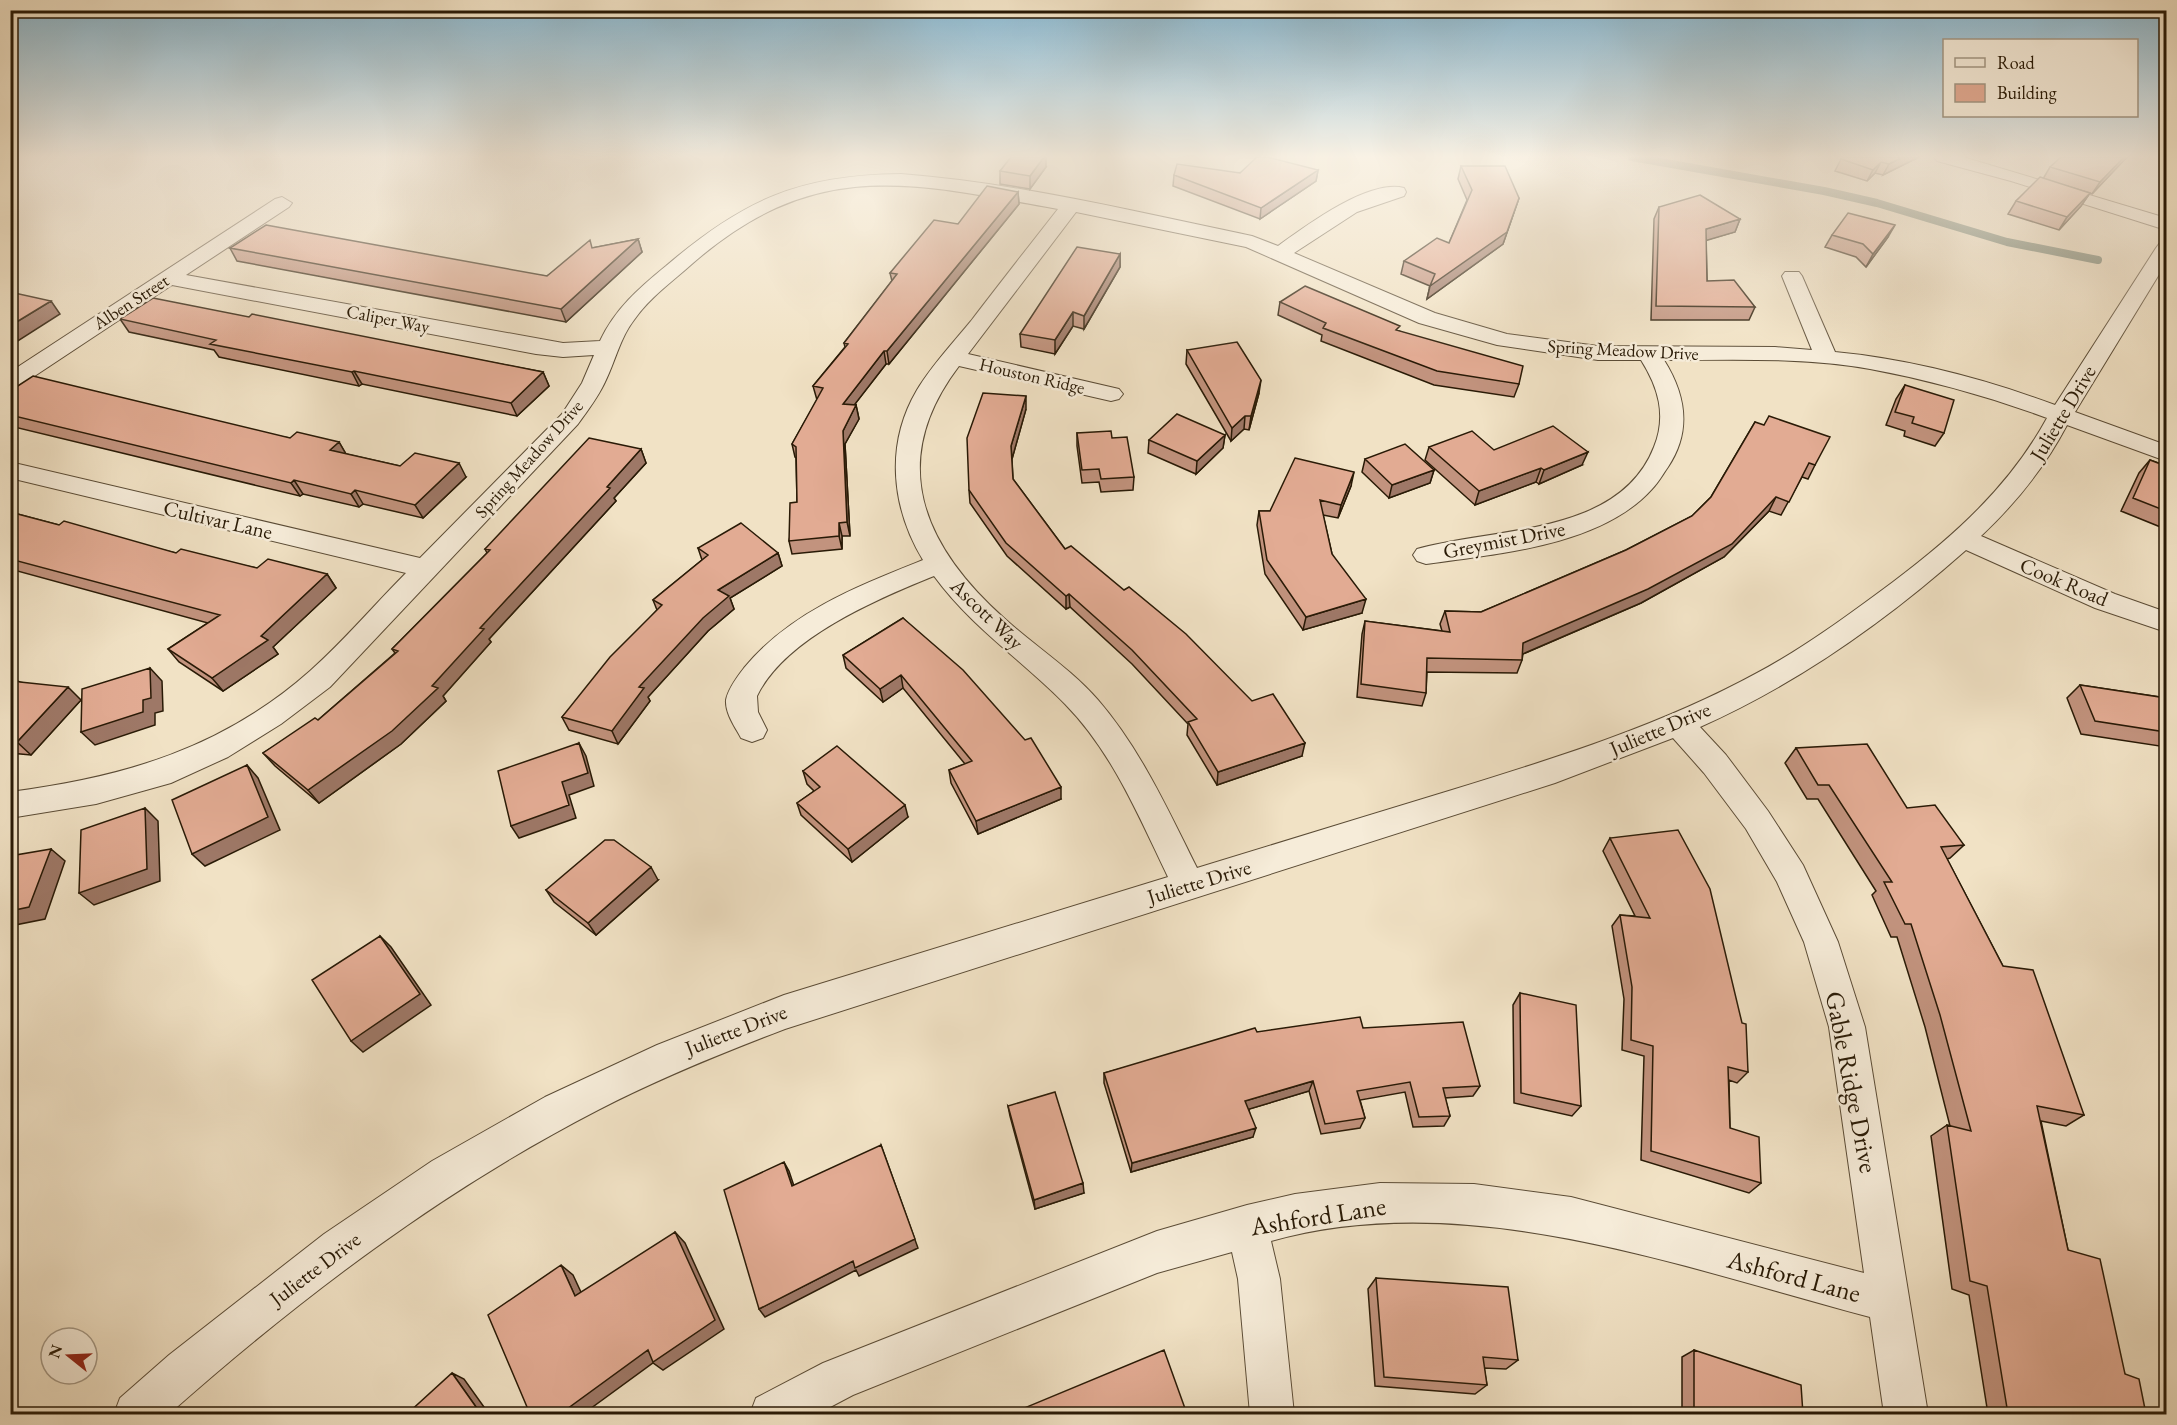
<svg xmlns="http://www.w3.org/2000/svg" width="2177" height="1425" font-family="'EB Garamond',serif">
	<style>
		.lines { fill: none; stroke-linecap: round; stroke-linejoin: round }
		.stream { stroke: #6d7c6b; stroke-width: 8 }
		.minor-casing { stroke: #5b4c36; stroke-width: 2 }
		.minor { fill: #f6ecd9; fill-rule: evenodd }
		.wall { fill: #c2937e; stroke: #291a06; stroke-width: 1.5 }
		.shaded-wall { fill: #9e7867; stroke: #291a06; stroke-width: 1.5 }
		.building { fill: #e2ab93; stroke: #291a06; stroke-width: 1.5 }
		.labels { text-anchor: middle; stroke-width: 5; stroke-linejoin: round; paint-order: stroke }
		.far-street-label { font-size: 18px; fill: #291a06; stroke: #f6ecd9 }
		.street-label { font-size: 21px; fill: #291a06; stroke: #f6ecd9 }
		.near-street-label { font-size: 26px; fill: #291a06; stroke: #f6ecd9 }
	</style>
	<rect width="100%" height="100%" fill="#f1e2c5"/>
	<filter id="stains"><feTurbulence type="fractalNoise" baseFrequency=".00333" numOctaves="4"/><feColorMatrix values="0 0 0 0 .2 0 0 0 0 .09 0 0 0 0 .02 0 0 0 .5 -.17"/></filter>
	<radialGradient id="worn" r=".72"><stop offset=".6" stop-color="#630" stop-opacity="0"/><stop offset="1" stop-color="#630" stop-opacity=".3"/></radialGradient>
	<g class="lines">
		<path class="stream" d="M1632,157l192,34 53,12 130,39 91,18"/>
		<g class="minor-casing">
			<path id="minor" d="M1934,157h29l203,61v12l-155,-49 -74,-20z
				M901,174c118,9 235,38 351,62l26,10c28,-20 90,-67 126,-58l2,4 -2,4 -47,16 -63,41 141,60 72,21 91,12 177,1 37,3 -30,-74 3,-4h14l3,4 33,76c75,7 150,27 220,53l101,-157 3,-4 7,-2v21l-91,149 91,33v16l-99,-36c-22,42 -51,78 -86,111l134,58 51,18v20l-71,-24 -129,-58c-80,71 -169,134 -266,177l26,28 42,56 35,54 35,77 27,85 63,387h-44l-14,-97c-190,-50 -403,-131 -599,-76l9,38 14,135h-44l-12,-135 -6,-27 -75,21 -304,122 -36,19h-67l6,-16 67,-35 334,-132 90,-26 48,-11 85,-11 94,1 97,13 293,76 -35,-246 -25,-85 -27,-60 -31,-53 -42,-56 -31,-35 -118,45 -770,246c-63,24 -127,50 -187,81 -157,81 -298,188 -429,304h-55l6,-16 49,-43 155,-121 108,-73 113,-64 112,-52 127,-50 384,-118c-29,-60 -55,-124 -103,-173 -43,-44 -94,-77 -131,-128 -57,23 -149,62 -177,120l1,16 9,18 -4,8 -11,4 -11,-4c-6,-11 -16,-25 -15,-38 2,-11 11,-23 18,-32 46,-56 114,-82 179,-108 -32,-53 -38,-116 -6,-170 15,-25 36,-47 54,-69 29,-38 58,-75 87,-112 -146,-26 -242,-53 -365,54 -20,18 -44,35 -59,57 -14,18 -19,42 -29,62 -7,15 -17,28 -27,42l-248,263 -49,37 -53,33 -57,26 -75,21 -86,14v-26c114,-15 212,-43 300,-121 34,-30 64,-66 96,-98l-396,-95v-16l410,96 142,-144 20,-31 12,-28 -31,2 -27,-3 -364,-69 -154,102 -8,2v-17l265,-173 7,-2 10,6 -3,4 -103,68 377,68 37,-2c15,-32 39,-53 66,-75 77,-66 133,-91 235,-92zM1076,212l170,35 173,76 78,22 101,15h43c17,27 26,55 13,87 -35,90 -162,80 -237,102l-4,6 4,6 9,3c71,-10 175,-18 226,-75 6,-6 11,-15 16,-22 24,-36 18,-72 -4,-107 68,0 139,-3 206,9 60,11 120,28 177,49 -37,68 -93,118 -154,164 -43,32 -89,66 -136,91 -95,52 -201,85 -305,117 -85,26 -170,52 -255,78 -29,-58 -56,-118 -99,-168 -27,-31 -62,-53 -93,-81 -82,-73 -119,-157 -46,-253l152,35 8,-2 4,-5 -4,-5 -151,-35z"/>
		</g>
		<use href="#minor" class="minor"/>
	</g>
	<path class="wall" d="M1844,157h75l-36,18 -8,-2 -8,8 -32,-10 6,-12z
		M2127,157l-35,37 -32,-10 30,9 -9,13 -22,24 -51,-16 8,-13 27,-22 7,-12z
		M1461,166l58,32 -16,46 -76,55 3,-13 -29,-12 3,-13 45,-18 18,-43 -9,-21z
		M1046,167l-16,22 -30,-5v-13z
		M1318,170l-2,11 -56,38 -87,-33 1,-11z
		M1018,192l1,12 -130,160h-3l-32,41h2l3,14 -14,25 5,92h-8v13l-50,5 -3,-13 8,-39 -1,-44 -1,-1 -3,-13 25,-44 -4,-14 32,-39 -1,-4 48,-62 -2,-8 68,-49z
		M1659,207l81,12 -5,13 -29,8 1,41 48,26 -6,13h-98l3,-101z
		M1832,235l56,2 -22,30 -10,-10 -31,-10z
		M638,239l4,13 -76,70 -329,-61 -7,-13 317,28 45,-28z
		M1120,254v13l-36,62 -11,-3 -18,28 -34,-7 -1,-13z
		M1280,302l119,29 120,53 -5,13 -80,-12 -113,-44 1,-6 -44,-20z
		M249,317l294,55 6,14 -32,30 -155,-32 -3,2 -140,-29 -5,-7 -85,-18 -9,-13z
		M1187,350l72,43 -10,37 -5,-1 -13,12 -45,-77z
		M1905,385l39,48 -9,13 -31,-10 1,-5 -19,-6 10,-26z
		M10,391l280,47 49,4 7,12 54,12 66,11 -43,41 -60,-14 -4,3 -56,-13 -3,2 -290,-70z
		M1026,409l-14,50 1,20 52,70 237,207 -85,29 -30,-50 1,-11 -56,-60 -62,-57 -4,2 -59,-53 -37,-53 -1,-13z
		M1755,422l60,43 -7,14 -6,-2 -21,38 -12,-4 -45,46 -83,46 -118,51 -1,6 -5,13 -90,-1 -1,21 -4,13 -65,-9 5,-63 3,-13 77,10 -2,-7 5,-13 36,1 145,-62 66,-34 19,-19z
		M1077,433l35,5 22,39 -1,13 -32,2 -2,-10 -17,1 -5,-37z
		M1225,435l-2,13 -27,26 -48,-21 1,-13z
		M1429,447l65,3 88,15 -43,19 -3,-2 -61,23 -50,-45z
		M641,449l5,14 -32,35 2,3 -127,138 2,3 -48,54 3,5 -45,43 -82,59 -44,-37 -12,-13 55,-33 77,-67 -3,-4 95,-96 -2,-4z
		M1365,459l69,11 -4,13 -41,15 -27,-26z
		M2150,460l14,5 2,-5v64l-3,4 -42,-17 18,-38z
		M1351,486l-13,32 -15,-3 9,39 30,59 -59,17 -38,-56 -8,-49 2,-14h11z
		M10,512l49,13 117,28 81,15 70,6 9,14 -63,59 5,7 -55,37 -44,-29 -11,-13 40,-26 -198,-54z
		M698,548l80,5 4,13 -52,32 4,11 -26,22 -60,66 2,4 -32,43 -49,-14 -7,-13 95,-107 -4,-10 49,-40z
		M903,618l158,181 -83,35 -27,-51 -2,-13 16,-6 -62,-76 -20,14 -37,-34 -3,-13z
		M10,679l71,21 -50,55 -21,-2z
		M2080,685l86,13v49l-85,-13 -14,-36z
		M1796,748l111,60 57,37 -14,13 -3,1 56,107 81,149 -18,11 -25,-5 27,129 57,124 21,40h-158l-19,-119 -17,-6 -21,-153 16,-11 3,1 -25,-99 -28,-90h-6l-19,-42 4,-4 -58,-92h-11l-22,-36z
		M803,771l105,46 -56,45 -51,-47 -4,-12 17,-12 -7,-7z
		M1610,838l138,234 -11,11 -8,-3 1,48 31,55 -12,10 -108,-33 3,-104 -22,-6 2,-51 -12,-73 8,-11 15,1 -32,-65z
		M658,880l-62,55 -42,-33 -8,-12z
		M1520,993l61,113 -9,10 -58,-13 -1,-98z
		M1363,1028l117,58 -7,10 -28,2 5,18 -6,10 -31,1 -8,-35 -45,8 5,18 -5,10 -39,6 -12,-43 -60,18 4,28 -122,35 -27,-89v-10l153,-41z
		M1008,1106l76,87 -49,16 -25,-93z
		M1376,1278l142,82 -12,9 -22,-1 3,17 -12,9 -100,-8 -7,-97z
		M1694,1350l109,64h-121v-57z"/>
	<path class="shaded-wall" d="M1044,157h2v10l-16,22v-13z
		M1903,157h16l-36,18 6,-11z
		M2124,157h3l-35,37 8,-12z
		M1881,162l-6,11 -8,8 6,-11z
		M1318,170l-2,11 -56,38 1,-11z
		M1018,192l1,12 -130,160 -2,-13z
		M2090,193l-9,13 -22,24 8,-13z
		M1519,198l-16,46 -76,55 3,-13z
		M1740,219l-5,13 -34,10 5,-13z
		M1895,225l-7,12 -22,30 7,-13z
		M638,239l4,13 -76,70 -5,-13z
		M1120,254v13l-36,62v-13z
		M51,301l9,13 -50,32v-20z
		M1073,312v14l-18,28v-14z
		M884,351l2,13 -41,53 -2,-13z
		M354,371l8,13 -3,2 -7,-14z
		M543,372l6,14 -32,30 -6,-13z
		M1261,380l-2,13 -10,37 2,-14z
		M1026,396v13l-14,50 -1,-13z
		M856,405l3,14 -14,25 5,92 -3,-14 -4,-91z
		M1245,416l-1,13 -13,12 1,-13z
		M1225,435l-2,13 -27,26 1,-13z
		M339,442l8,14 -17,-6z
		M641,449l5,14 -32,35 2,3 -127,138 2,3 -48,54 3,5 -45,43 -82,59 -11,-13 124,-104 48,-58z
		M1588,452l-6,13 -43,19 5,-14z
		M459,463l7,14 -43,41 -8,-13z
		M1541,468l-5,14 -61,23 4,-14z
		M1434,470l-4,13 -41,15 3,-13z
		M1354,472l-3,14 -13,32 3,-13z
		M294,480l9,14 -3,2 -9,-13z
		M355,490l8,14 -4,3 -8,-13z
		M1776,497l-7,14 -45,46 -83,46 -123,53 5,-13z
		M839,523l3,13v13l-3,-13z
		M778,553l4,13 -52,32 4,11 -26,22 -60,66 2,4 -32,43 -6,-13 27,-44 79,-97z
		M327,574l9,14 -63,59 5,7 -55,37 -11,-13 49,-42z
		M1069,594l1,13 -4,2v-13z
		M1366,599l-4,14 -59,17 3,-13z
		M150,668l12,13 1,30 -8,2v12l-60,20 -14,-13 62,-32z
		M901,675l2,13 -20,14 -3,-13z
		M68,687l13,13 -50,55 -14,-13z
		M579,743l7,13 8,30 -25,9 7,23 -57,20 -8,-12 51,-44z
		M1305,743l-3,13 -85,29 1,-13z
		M247,765l11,13 22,52 -75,36 -13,-12z
		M1061,787v12l-83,35 -2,-13z
		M905,805l3,12 -56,45 -4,-13z
		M145,808l13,13 2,60 -66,24 -15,-12z
		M51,849l14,12 -20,58 -35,7v-15z
		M651,867l7,13 -62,55 -8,-12z
		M380,936l11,11 40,58 -68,47 -12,-11z
		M1313,1081l-4,10 -66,20 2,-10z
		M1256,1128l-3,9 -122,35 1,-9z
		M881,1145l37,103 -59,28 -3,-6 -91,47 -6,-8 94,-48z
		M784,1162l5,9 8,24 -5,-9z
		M1083,1183l1,10 -49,16 -1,-9z
		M675,1232l10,11 39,86 -61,41 -10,-7 -70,51h-23z
		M561,1265l12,10 14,30 -12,-9z
		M452,1373l12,6 25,35h-8z"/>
	<path class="building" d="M1011,157h33l-14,19 -30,-5z
		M1257,157h10l51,13 -57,38 -87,-33 3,-11 63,9z
		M1844,157h59l-14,7 -8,-2 -8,8 -32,-11z
		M2061,157h63l-24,25 -50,-15z
		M1461,166h44l14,32 -12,34 -77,54 5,-12 -31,-13 33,-23 12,5 23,-53z
		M2040,177l50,16 -23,24 -51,-16z
		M987,186l31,6 -131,159h-3l-41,53 13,1 -13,26 4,91 -8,1v13l-50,5 1,-38 7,-1 -1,-55 -4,-3 31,-56 -10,-2 35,-42 -4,-1 53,-69 -7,-1 44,-53 24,4z
		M1700,195l40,24 -34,10 1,52 27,-1 21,27 -99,-1 3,-99z
		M1848,213l47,12 -22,29 -10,-10 -31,-9z
		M266,225l281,51 43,-36 2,8 46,-9 -77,70 -331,-61z
		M1077,247l43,7 -36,62 -11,-4 -18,28 -35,-6z
		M1305,286l95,40 -4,4 127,36 -4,18 -82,-13 -114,-43 3,-5 -46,-21z
		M10,292l41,9 -41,25z
		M153,298l96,19 3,-3 291,58 -32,31 -157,-32 -2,1 -142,-28 6,-4 -96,-21z
		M1237,342l24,38 -10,36h-6l-13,12 -45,-78z
		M33,376l257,62 7,-6 42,10 -9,8 70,16 15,-13 44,10 -44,42 -60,-15 -4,4 -57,-14 -3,3 -281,-68v-24z
		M1905,385l49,15 -10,33 -32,-10 2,-6 -19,-5z
		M983,393l43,3 -15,50 2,33 52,70 6,-3 53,44 5,-3 57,47 66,67 21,-7 32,49 -87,29 -30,-50 9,-3 -65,-69 -63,-56 -3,2 -60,-53 -37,-53 -2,-52z
		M1177,414l48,21 -28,26 -48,-21z
		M1769,416l61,21 -15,28 -6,-2 -20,39 -13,-5 -44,47 -84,45 -125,54 -1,17 -95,-2 -1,35 -65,-9 4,-63 85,11 -5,-21 36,1 145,-62 66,-34 19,-19 44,-75 9,3z
		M1553,426l35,26 -44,18 -3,-2 -62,23 -50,-44 43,-16 22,19z
		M1111,431l1,7 15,-1 7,40 -33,2 -2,-10 -17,1 -5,-37z
		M589,438l52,11 -34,38 3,1 -130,140 4,1 -52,57 6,2 -46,43 -84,59 -45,-37 52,-35 3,2 80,-69 -6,-2 98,-99 -5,-1z
		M1405,444l29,26 -42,15 -27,-26z
		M1295,458l59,14 -13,33 -21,-5 12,54 34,45 -60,18 -39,-57 -8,-49h11z
		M2150,460l16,6v45l-33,-13z
		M10,512l49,13 5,-4 112,32 5,-4 76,19 11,-9 59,15 -66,62 7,4 -56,38 -44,-29 52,-34 -210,-56z
		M741,523l37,30 -60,37 11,6 -26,22 -64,69 5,1 -32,43 -50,-14 48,-60 52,-52 -9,-5 55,-45 -10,-7z
		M903,618l60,52 62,70 6,-2 30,49 -85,34 -27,-51 23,-9 -71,-86 -21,14 -37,-34z
		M150,668l1,30 -8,2v12l-62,20 1,-43z
		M10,679l10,3 48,5 -51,55h-7z
		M2080,685l86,13v34l-71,-11z
		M579,743l9,30 -26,9 7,23 -58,21 -13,-55z
		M1867,744l40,64 28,-3 29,40 -23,2 62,119 30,4 51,145 -47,-9 31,144 32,9 25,115 14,5 7,35h-138l-21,-128 -17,-5 -23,-156 24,6 -31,-116 -29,-91h-6l-21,-42h8l-63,-97h-11l-22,-37z
		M837,746l68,59 -57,44 -51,-46 23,-16 -17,-16z
		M247,765l21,52 -76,37 -20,-54z
		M145,808l2,61 -68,24 2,-63z
		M1678,830l32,59 32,134 4,1 2,48 -20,-5 2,61 29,9 2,46 -110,-32 2,-105 -22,-6 1,-53 -12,-72 30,3 -40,-80z
		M605,840h9l37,27 -63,56 -42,-33z
		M51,849l-22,58 -19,4v-55z
		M380,936l40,58 -69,47 -39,-61z
		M1520,993l56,12 5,101 -60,-13z
		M1360,1017l3,11 100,-6 17,64 -37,2 7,28 -31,1 -9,-35 -53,9 8,27 -40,6 -12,-43 -68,20 11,27 -124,35 -28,-90 151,-45 2,4z
		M1055,1092l28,91 -49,17 -26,-94z
		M881,1145l34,94 -60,29 -2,-7 -94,48 -35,-119 60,-28 8,24z
		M675,1232l40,88 -62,42 -5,-12 -88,64h-30l-42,-99 73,-50 14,31z
		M1376,1278l132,9 10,73 -35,-3 4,28 -103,-8z
		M1164,1350l23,64h-177z
		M1694,1350l107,35 2,29h-109z
		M452,1373l29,41h-74z"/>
	<linearGradient id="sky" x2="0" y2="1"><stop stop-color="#89b8d1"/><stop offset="0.44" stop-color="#f9f2e5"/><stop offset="1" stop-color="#f9f2e5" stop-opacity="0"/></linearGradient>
	<rect width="2177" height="356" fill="url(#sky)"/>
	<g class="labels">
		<g class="far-street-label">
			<text transform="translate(131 302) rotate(-33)" y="6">Alben Street</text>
			<text transform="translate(388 319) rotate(11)" y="6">Caliper Way</text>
			<text transform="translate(1623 350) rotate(3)" y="6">Spring Meadow Drive</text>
			<text transform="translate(1032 376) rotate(13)" y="6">Houston Ridge</text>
			<text transform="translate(529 459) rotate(-48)" y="6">Spring Meadow Drive</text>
		</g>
		<g class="street-label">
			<text transform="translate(2063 413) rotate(-59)" y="7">Juliette Drive</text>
			<text transform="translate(218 520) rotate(13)" y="7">Cultivar Lane</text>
			<text transform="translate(1504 540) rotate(-11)" y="7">Greymist Drive</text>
			<text transform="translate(2064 582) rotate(23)" y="7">Cook Road</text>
			<text transform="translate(987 614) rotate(44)" y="7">Ascott Way</text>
			<text transform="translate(1660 729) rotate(-23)" y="7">Juliette Drive</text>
			<text transform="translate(1199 882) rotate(-17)" y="7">Juliette Drive</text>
			<text transform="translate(736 1030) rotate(-21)" y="7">Juliette Drive</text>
			<text transform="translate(315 1269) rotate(-37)" y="7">Juliette Drive</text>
		</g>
		<g class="near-street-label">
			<text transform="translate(1852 1082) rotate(79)" y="9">Gable Ridge Drive</text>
			<text transform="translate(1318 1216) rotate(-9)" y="9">Ashford Lane</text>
			<text transform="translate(1794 1276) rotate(15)" y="9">Ashford Lane</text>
		</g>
	</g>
	<rect width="2177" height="1425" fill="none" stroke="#f1e2c5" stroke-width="36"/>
	<rect x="12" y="12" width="2153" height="1401" fill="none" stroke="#291a06" stroke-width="3"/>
	<rect x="18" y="18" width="2141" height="1389" fill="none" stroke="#291a06" stroke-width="1.5"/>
	<rect x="1943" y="39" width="195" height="78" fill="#f6ecd9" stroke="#a49885" stroke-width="1.5"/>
	<rect x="1955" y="58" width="30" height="9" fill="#f6ecd9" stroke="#a49885" stroke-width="1.5"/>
	<text x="1997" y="69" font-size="18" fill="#291a06">Road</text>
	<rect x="1955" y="84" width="30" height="18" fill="#e2ab93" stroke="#a49885" stroke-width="1.5"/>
	<text x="1997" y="99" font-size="18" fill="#291a06">Building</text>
	<g transform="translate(69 1356) rotate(288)"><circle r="28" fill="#f6ecd9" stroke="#a49885" stroke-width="1.5"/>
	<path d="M0-4.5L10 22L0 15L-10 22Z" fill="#8f2418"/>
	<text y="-9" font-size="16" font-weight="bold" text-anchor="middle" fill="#291a06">N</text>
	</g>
	<rect width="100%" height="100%" filter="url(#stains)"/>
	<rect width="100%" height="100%" fill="url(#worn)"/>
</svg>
